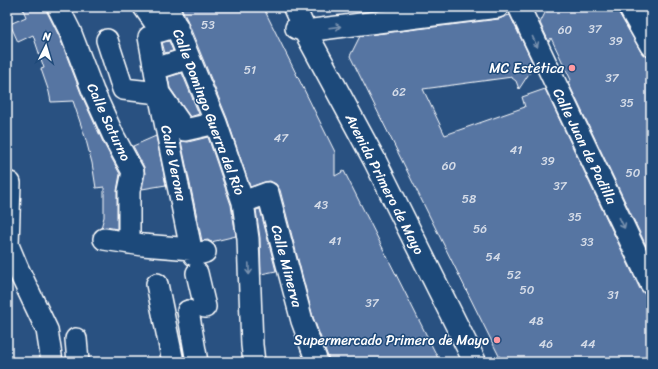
<svg xmlns="http://www.w3.org/2000/svg" width="658" height="369" font-family="Sriracha,sans-serif">
	<style>
		.building { fill: #5674a2; stroke: #fff }
		.lines { fill: none; stroke-linecap: round; stroke-linejoin: round }
		.street-casing { stroke: #fff; stroke-width: 24 }
		.secondary-casing { stroke: #fff; stroke-width: 25 }
		.street { stroke: #1f4a7a; stroke-width: 21 }
		.secondary { stroke: #1f4a7a; stroke-width: 22 }
		.oneway { stroke: #7992af }
		.poi-dot { fill: #ff9aa2; stroke: #1f4a7a; stroke-width: 1.5 }
		.labels { text-anchor: middle; stroke-width: 3; stroke-linejoin: round; paint-order: stroke }
		.number-label { font-size: 12px; fill: #d5dce8 }
		.poi-label { font-size: 14px; fill: #fff; stroke: #1f4a7a; text-anchor: end }
		.street-label { font-size: 14px; fill: #fff; stroke: #1f4a7a }
	</style>
	<rect width="100%" height="100%" fill="#295181"/>
	<filter id="ink" filterUnits="userSpaceOnUse"><feTurbulence type="fractalNoise" baseFrequency=".025" numOctaves="2"/><feDisplacementMap in="SourceGraphic" scale="8" xChannelSelector="R" yChannelSelector="G"/><feConvolveMatrix kernelMatrix="1 2 1 2 8 2 1 2 1" color-interpolation-filters="sRGB"/></filter>
	<g filter="url(#ink)">
		<path class="building" d="M22,7h24l1,5 12,24 23,60 21,46 17,32 -3,17v38l-11,-2 -5,1 3,-11v-30l-8,1 -4,-25 -6,-23 -13,-39 -22,1 -2,-10 -8,-23 3,-1 -11,-33 -15,7 -8,-18 16,-7z
			M181,7h82l72,145v24l9,-5 96,191h-110l-17,-45 -33,-127 -4,-6 -6,-3 -6,1 -14,5 -23,-69 -38,-93 -1,-3z
			M548,7h69l2,6 22,39 4,4 6,2v198l-83,-174 3,-2 -20,-42 -2,4 -9,-19z
			M643,7h8v15z
			M510,15l24,51 -15,23 -3,-8 -4,-3v-1l-89,12 22,46 80,-28 -3,-10 23,-8 95,200 5,5 6,2v66h-149l-152,-306 10,-20 139,-17 7,-3z
			M169,41l4,10 -8,2 -3,-11z
			M182,73l17,41 -9,3 -20,-29 -2,-11z
			M156,136l10,49 -24,4 3,-15 -1,-7 -11,-21z
			M208,137l23,68 5,31 -25,6 -3,-2 -6,1 -21,-100 7,1z
			M260,209l16,62 -15,3 -1,-36 -4,-28z"/>
		<g class="lines">
			<g class="street-casing">
				<path id="street" d="M58,7l12,24 23,60 21,46 19,35 -4,19v52
					M144,7l17,24 16,-5
					M168,7l48,116 27,79 5,37 4,106 2,17
					M519,7l132,277
					M629,7l22,39
					M296,28l9,3 193,-24
					M149,37l10,56 32,156 3,6 11,-3
					M107,40l16,49 36,4 26,37 31,-7
					M155,69l34,-11
					M10,183l-2,62 10,24 29,61 5,32
					M243,202l25,-9 34,128 15,41
					M104,239l39,6 48,4
					M197,273l8,34
					M157,284l16,78
					M188,311l9,51
					M76,339l2,23"/>
			</g>
			<g class="secondary-casing">
				<path id="secondary" d="M294,7l11,24 70,130 100,201"/>
			</g>
			<use href="#street" class="street"/>
			<use href="#secondary" class="secondary"/>
		</g>
		<defs><path id="oneway-shaft" d="M-6 0H5M1.5-3L5.5 0L1.5 3" fill="none" stroke-width="1.6" stroke-linecap="round" stroke-linejoin="round"/></defs>
		<g class="oneway">
			<use href="#oneway-shaft" transform="translate(335 27) rotate(-7)"/>
			<use href="#oneway-shaft" transform="translate(535 42) rotate(65)"/>
			<use href="#oneway-shaft" transform="translate(622 223) rotate(64)"/>
			<use href="#oneway-shaft" transform="translate(249 269) rotate(88)"/>
		</g>
	</g>
	<g class="poi-dot">
		<circle cx="572" cy="68" r="4"/>
		<circle cx="497" cy="340" r="4"/>
	</g>
	<g class="labels">
		<g class="number-label">
			<text x="208" y="29">53</text>
			<text x="595" y="33">37</text>
			<text x="565" y="34">60</text>
			<text x="616" y="45">39</text>
			<text x="250" y="74">51</text>
			<text x="612" y="82">37</text>
			<text x="399" y="96">62</text>
			<text x="627" y="107">35</text>
			<text x="281" y="142">47</text>
			<text x="516" y="154">41</text>
			<text x="548" y="165">39</text>
			<text x="449" y="170">60</text>
			<text x="633" y="177">50</text>
			<text x="560" y="190">37</text>
			<text x="469" y="203">58</text>
			<text x="321" y="209">43</text>
			<text x="575" y="221">35</text>
			<text x="480" y="233">56</text>
			<text x="335" y="245">41</text>
			<text x="587" y="246">33</text>
			<text x="493" y="261">54</text>
			<text x="514" y="279">52</text>
			<text x="527" y="294">50</text>
			<text x="613" y="299">31</text>
			<text x="372" y="307">37</text>
			<text x="536" y="325">48</text>
			<text x="546" y="348">46</text>
			<text x="588" y="348">44</text>
		</g>
		<g class="poi-label">
			<text x="564" y="73">MC Estética</text>
			<text x="489" y="345">Supermercado Primero de Mayo</text>
		</g>
		<g class="street-label">
			<text transform="translate(209 112) rotate(69)" y="5">Calle Domingo Guerra del Río</text>
			<text transform="translate(109 122) rotate(65)" y="5">Calle Saturno</text>
			<text transform="translate(585 146) rotate(64)" y="5">Calle Juan de Padilla</text>
			<text transform="translate(174 163) rotate(78)" y="5">Calle Verona</text>
			<text transform="translate(385 184) rotate(63)" y="5">Avenida Primero de Mayo</text>
			<text transform="translate(287 266) rotate(75)" y="5">Calle Minerva</text>
		</g>
	</g>
	<rect width="658" height="369" fill="none" stroke="#1f4a7a" stroke-width="24"/>
	<rect x="12" y="12" width="634" height="345" fill="none" stroke="#fff" stroke-width="1.5" filter="url(#ink)"/>
	<g transform="translate(46 46) rotate(5)" stroke="#1f4a7a" stroke-width="3" paint-order="stroke">
	<path d="M0-3L7 15L0 10L-7 15Z" fill="#ffffff"/>
	<text y="-6" font-size="11" font-weight="bold" text-anchor="middle" fill="#ffffff">N</text>
	</g>
</svg>
